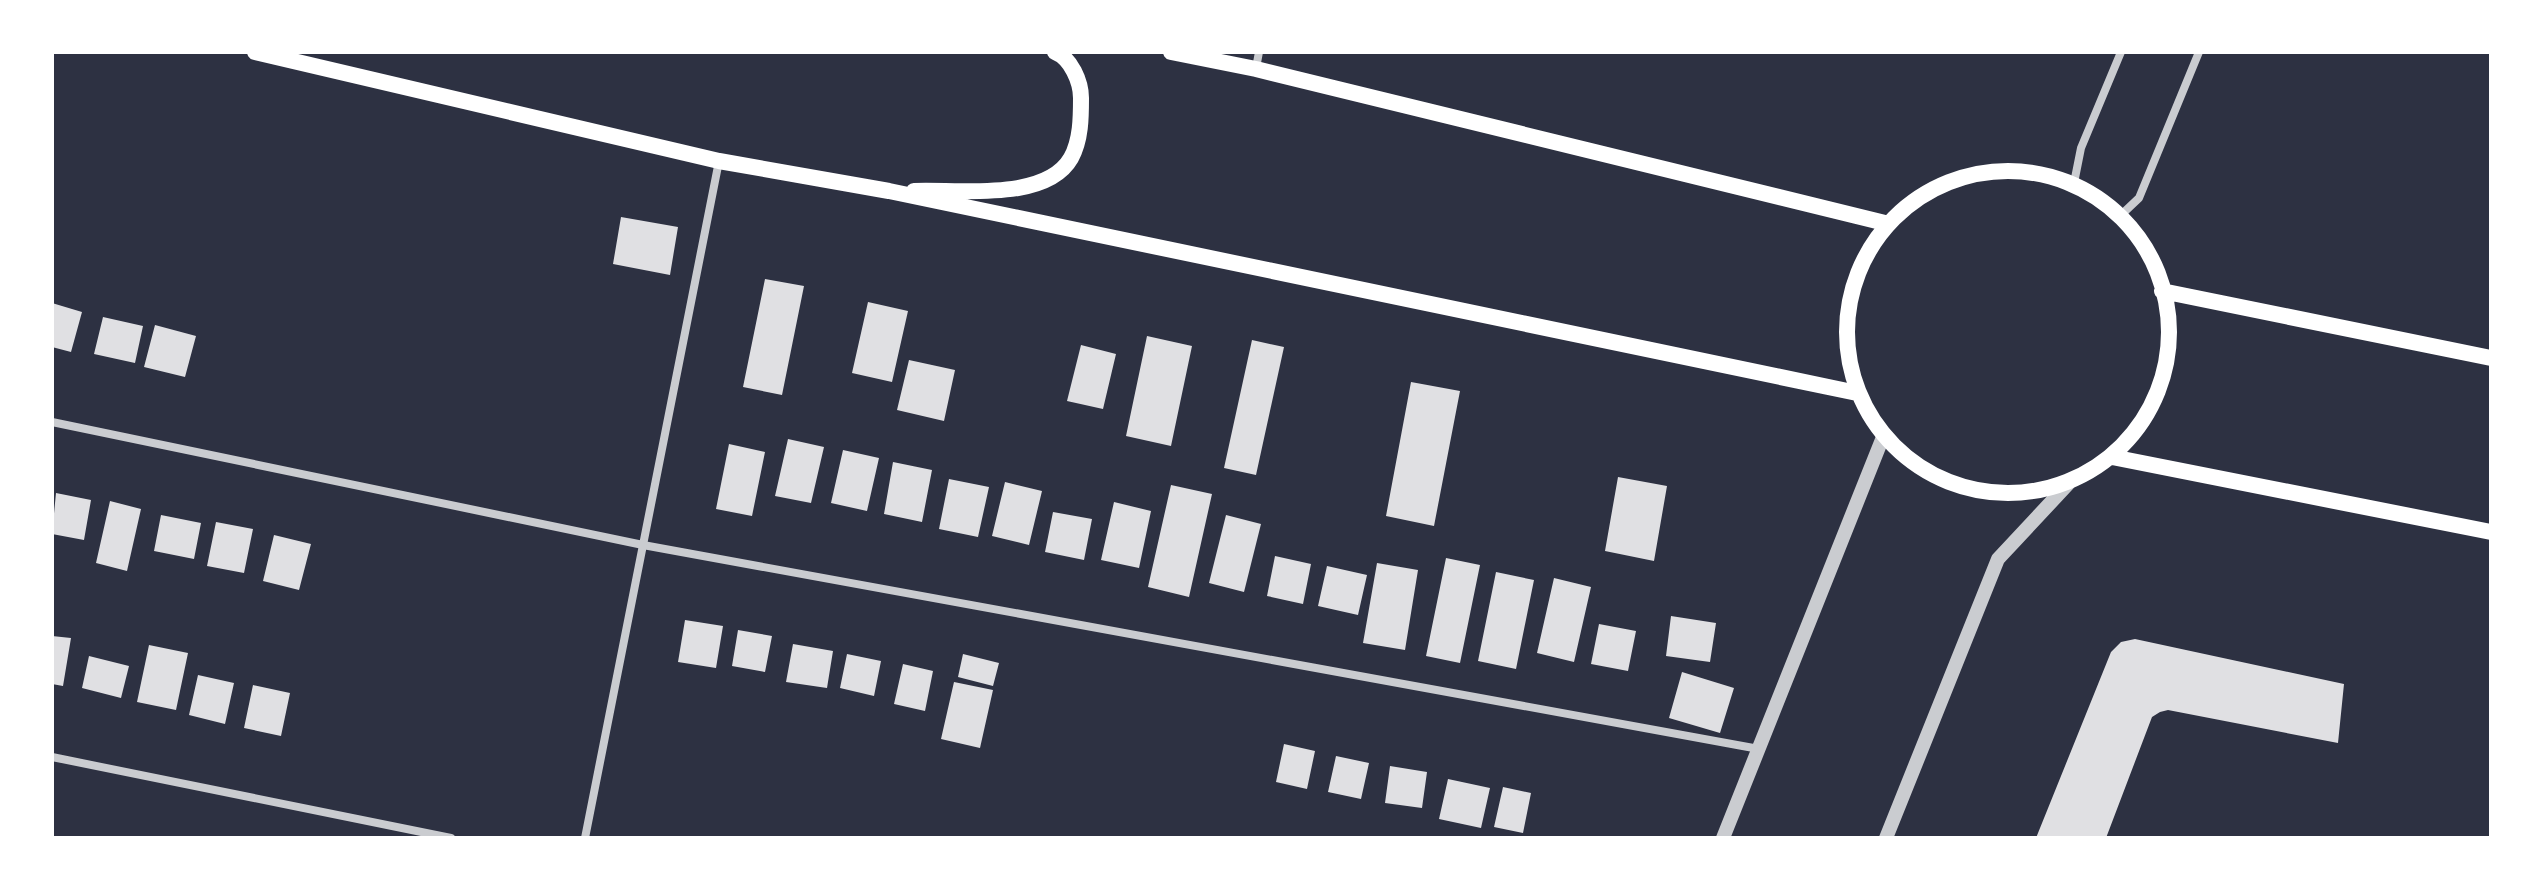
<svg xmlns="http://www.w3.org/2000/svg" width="2543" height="890" font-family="Montserrat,sans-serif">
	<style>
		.building { fill: #e0e0e3 }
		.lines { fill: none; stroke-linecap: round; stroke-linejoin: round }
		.minor { stroke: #caccd0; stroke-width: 8 }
		.tertiary { stroke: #caccd0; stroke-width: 14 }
		.secondary { stroke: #fff; stroke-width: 16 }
	</style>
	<rect width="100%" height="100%" fill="#2d3142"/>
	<path class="building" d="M621,217l57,10 -8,48 -57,-11z
		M765,279l39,7 -22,109 -39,-8z
		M868,302l40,9 -16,71 -40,-9z
		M52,303l30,9 -11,40 -19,-5z
		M103,317l40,9 -8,37 -41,-9z
		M155,325l41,11 -11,41 -41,-10z
		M1147,336l45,10 -21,100 -45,-10z
		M1252,340l32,7 -28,128 -32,-7z
		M1081,345l35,9 -13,55 -36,-8z
		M909,360l46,10 -11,51 -47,-11z
		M1411,382l49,9 -26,135 -48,-10z
		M788,439l36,8 -13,56 -36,-7z
		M729,444l36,8 -13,64 -36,-7z
		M843,450l36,8 -12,53 -36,-8z
		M893,462l39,8 -10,52 -38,-8z
		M1618,477l49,9 -13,75 -49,-10z
		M949,479l40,8 -11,50 -39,-8z
		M1005,482l37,9 -13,54 -37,-9z
		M1171,485l41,9 -23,103 -41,-10z
		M56,493l35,7 -7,40 -32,-6z
		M110,501l31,8 -14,62 -31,-8z
		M1114,502l37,9 -12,57 -38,-8z
		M1053,512l39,7 -8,41 -39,-8z
		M161,515l40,8 -7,36 -40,-8z
		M1226,515l35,9 -17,68 -35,-9z
		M216,522l37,7 -9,44 -37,-7z
		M274,535l37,9 -12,46 -36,-9z
		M1275,556l36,8 -8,40 -36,-8z
		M1446,558l34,7 -20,98 -34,-7z
		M1377,563l41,7 -13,80 -42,-7z
		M1327,566l40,9 -9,40 -40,-9z
		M1496,572l38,8 -18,89 -38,-8z
		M1554,578l37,9 -17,75 -37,-9z
		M1671,616l45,7 -6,39 -44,-6z
		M685,620l38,6 -7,42 -38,-6z
		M1599,624l37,7 -8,40 -37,-7z
		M738,630l34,6 -7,36 -33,-6z
		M52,636l19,2 -8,48 -11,-2z
		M2135,639l209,45 -6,59 -170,-33 -8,2 -8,5 -46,121h-70l75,-186 10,-10z
		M793,644l40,7 -6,37 -41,-6z
		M149,645l39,8 -12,57 -39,-8z
		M847,654l34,7 -7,35 -34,-8z
		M963,654l36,9 -6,23 -35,-9z
		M89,656l40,10 -8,32 -39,-10z
		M903,664l30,7 -8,40 -31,-7z
		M1682,672l52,16 -14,45 -51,-15z
		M198,675l36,8 -9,41 -36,-9z
		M954,682l39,8 -13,58 -39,-9z
		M253,685l37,8 -9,43 -37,-8z
		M1284,744l31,7 -8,38 -31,-7z
		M1336,756l33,7 -8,36 -33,-7z
		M1390,766l37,6 -5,36 -37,-5z
		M1448,779l42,9 -9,40 -42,-9z
		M1503,787l28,6 -8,40 -29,-6z"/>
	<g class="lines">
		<path class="minor" d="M1256,68l3,-16
			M2074,183l7,-35 40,-96
			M2121,215l18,-17 60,-146
			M52,422l591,123 1116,204
			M52,757l399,81
			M585,838l134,-677"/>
		<path class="tertiary" d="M1723,838l160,-401
			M1886,838l112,-279 70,-75"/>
		<path class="secondary" d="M255,52l464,109 170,30 968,202
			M1171,52l85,17 629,154
			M1847 332a161 161 0 1 1 322 0a161 161 0 1 1-322 0Z
			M914,191c44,-2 132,11 157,-33 10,-18 10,-41 10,-60 0,-16 -10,-40 -26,-46
			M2162,291l329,67
			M2112,457l379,75"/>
	</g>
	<rect width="2543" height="890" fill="none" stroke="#ffffff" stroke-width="108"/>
</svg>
